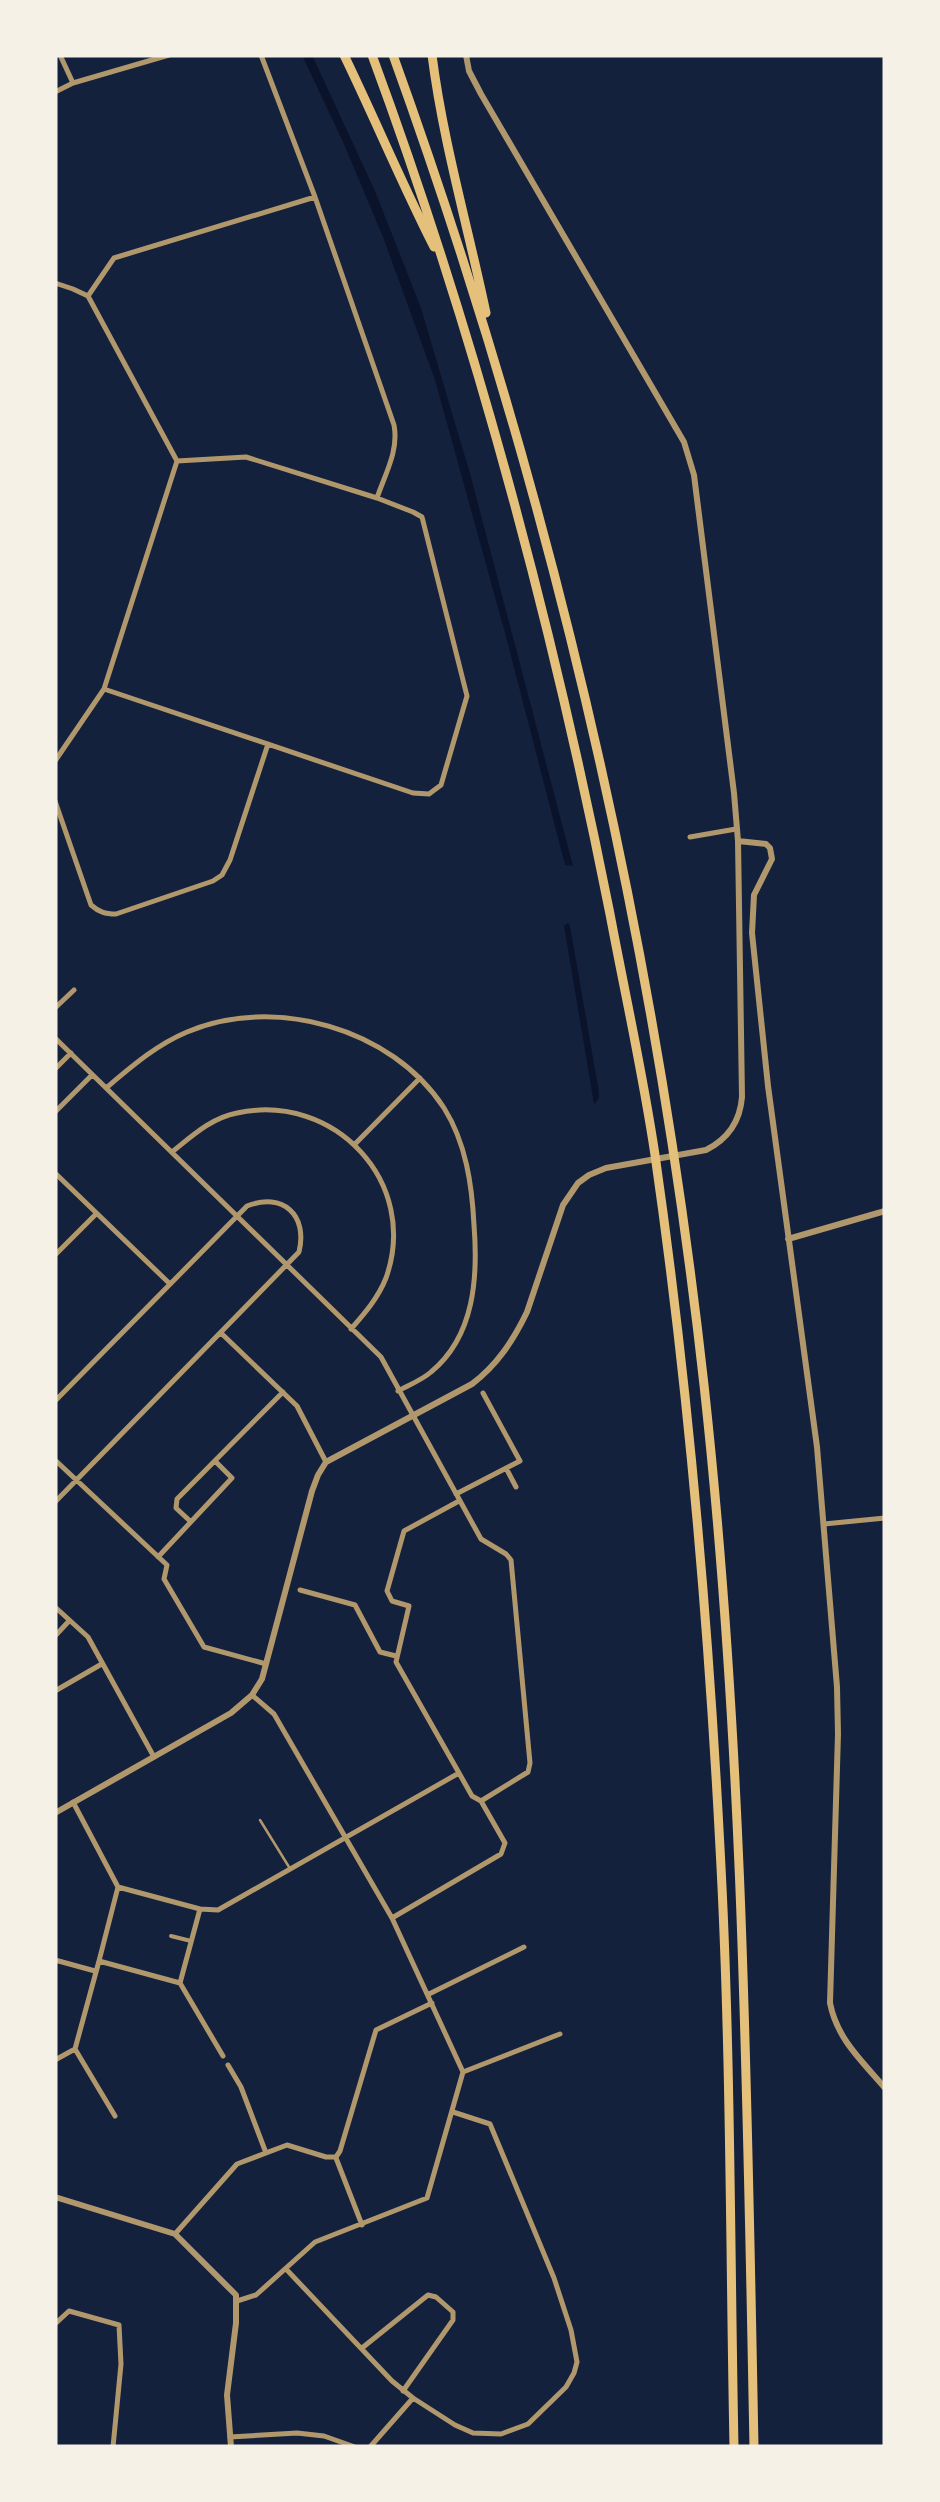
<svg xmlns="http://www.w3.org/2000/svg" width="940" height="2502" font-family="'Sofia Sans Condensed',sans-serif">
	<style>
		.water { fill: #0b132b }
		.lines { fill: none; stroke-linecap: round; stroke-linejoin: round }
		.service { stroke: #b1986c; stroke-width: 2.5 }
		.pedestrian { stroke: #b1986c; stroke-width: 4 }
		.minor { stroke: #b1986c; stroke-width: 5 }
		.tertiary { stroke: #b1986c; stroke-width: 6 }
		.motorway { stroke: #e5c07b; stroke-width: 9 }
	</style>
	<rect width="100%" height="100%" fill="#14213d"/>
	<path class="water" d="M302,55h10l63,136 46,117 50,169 102,389 -8,-1 -60,-232 -70,-253 -52,-143 -40,-95z
		M568,923l2,3 29,166v6l-5,6 -30,-178z"/>
	<g class="lines">
		<path class="service" d="M260,1820l29,47"/>
		<path class="pedestrian" d="M171,1936l20,5"/>
		<path class="minor" d="M60,55l13,28
			M261,55l54,142 79,228c5,26 -9,49 -17,73
			M55,92l18,-9 96,-28
			M55,283l18,6 15,7 89,165 -73,228 -49,72
			M88,296l26,-38 201,-61
			M104,689l309,104 16,1 12,-9 26,-89 -45,-179 -9,-5 -36,-14 -131,-41 -69,4
			M55,801l36,104c8,7 14,9 25,9l97,-33 9,-6 8,-15 38,-116
			M690,837l46,-8
			M55,1008l19,-18
			M55,1038l326,319 100,182 25,15 5,6 19,203 -2,9 -47,29 -9,-5 -13,-23 -241,137 -18,-1 -82,-22 -19,74 81,22 20,-74
			M55,1069l16,-16
			M106,1088c25,-21 50,-43 81,-56 87,-37 205,-4 257,76 22,35 28,77 30,117 4,51 1,111 -43,147 -9,8 -22,13 -33,19
			M55,1112l37,-37
			M355,1144l65,-66
			M172,1152c20,-16 39,-34 65,-39 97,-21 183,69 149,165 -8,20 -21,35 -35,51
			M55,1173l115,111
			M55,1255l40,-40
			M221,1333l76,73 29,56
			M55,1401l192,-195c36,-14 61,9 52,46l-244,250
			M55,1460l112,105 -3,14 40,68 62,17
			M506,1468l10,19
			M456,1494l64,-33 -37,-68
			M190,1521l-14,-13 1,-9 106,-107
			M824,1524l61,-6
			M158,1557l74,-79 -17,-17
			M300,1590l55,15 25,47 16,4
			M55,1607l33,30 66,120
			M55,1636l14,-15
			M55,1691l45,-26
			M459,1773l-63,-111 13,-56 -17,-5 -5,-10 17,-60 55,-30
			M73,1802l45,85
			M392,1918l109,-64 4,-11 -24,-42
			M55,1960l40,11
			M99,1961l-24,88 40,67
			M180,1983l43,73
			M429,1994l95,-47
			M55,2060l20,-11
			M228,2065l13,22 25,66
			M463,2072l97,-38
			M336,2158l26,67
			M175,2234l62,-70 50,-19 39,12h10l4,-6 36,-121 56,-27
			M286,2269l106,112 21,17 42,27 18,8 28,1 27,-10 38,-37 8,-14 3,-11 -6,-32 -17,-52 -64,-154 -37,-12
			M237,2301l19,-6 59,-53 112,-44 36,-126 -71,-154 -118,-204 -22,-19
			M55,2324l14,-13 50,14 2,39 -8,83
			M362,2348l66,-53 8,2 17,15v8l-50,71
			M230,2437l67,-4 27,3 31,11
			M370,2447l43,-49"/>
		<path class="tertiary" d="M466,55l3,16 12,23 203,348 10,33 40,318 4,48 28,3 4,4 2,11 -18,36 -2,38 16,153 49,361 20,240 1,47 -8,269c7,36 32,58 55,85
			M788,1239l97,-28
			M55,1813l176,-100 21,-18 10,-16 50,-188 6,-16 8,-13 146,-78c25,-19 41,-43 55,-72l36,-107 15,-22 11,-8 17,-7 100,-18c22,-11 34,-28 36,-53l-4,-256
			M55,2197l120,37 61,61v28l-9,72 4,52"/>
		<path class="motorway" d="M344,55c31,64 58,129 90,192
			M372,55c103,279 180,567 238,859 15,80 33,160 45,241 33,229 53,462 65,693 11,199 10,400 14,599
			M393,55c155,429 261,877 311,1330 39,354 43,706 50,1062
			M432,55c11,87 36,172 54,258"/>
	</g>
	<rect width="940" height="2502" fill="none" stroke="#f6f1e7" stroke-width="115"/>
</svg>
